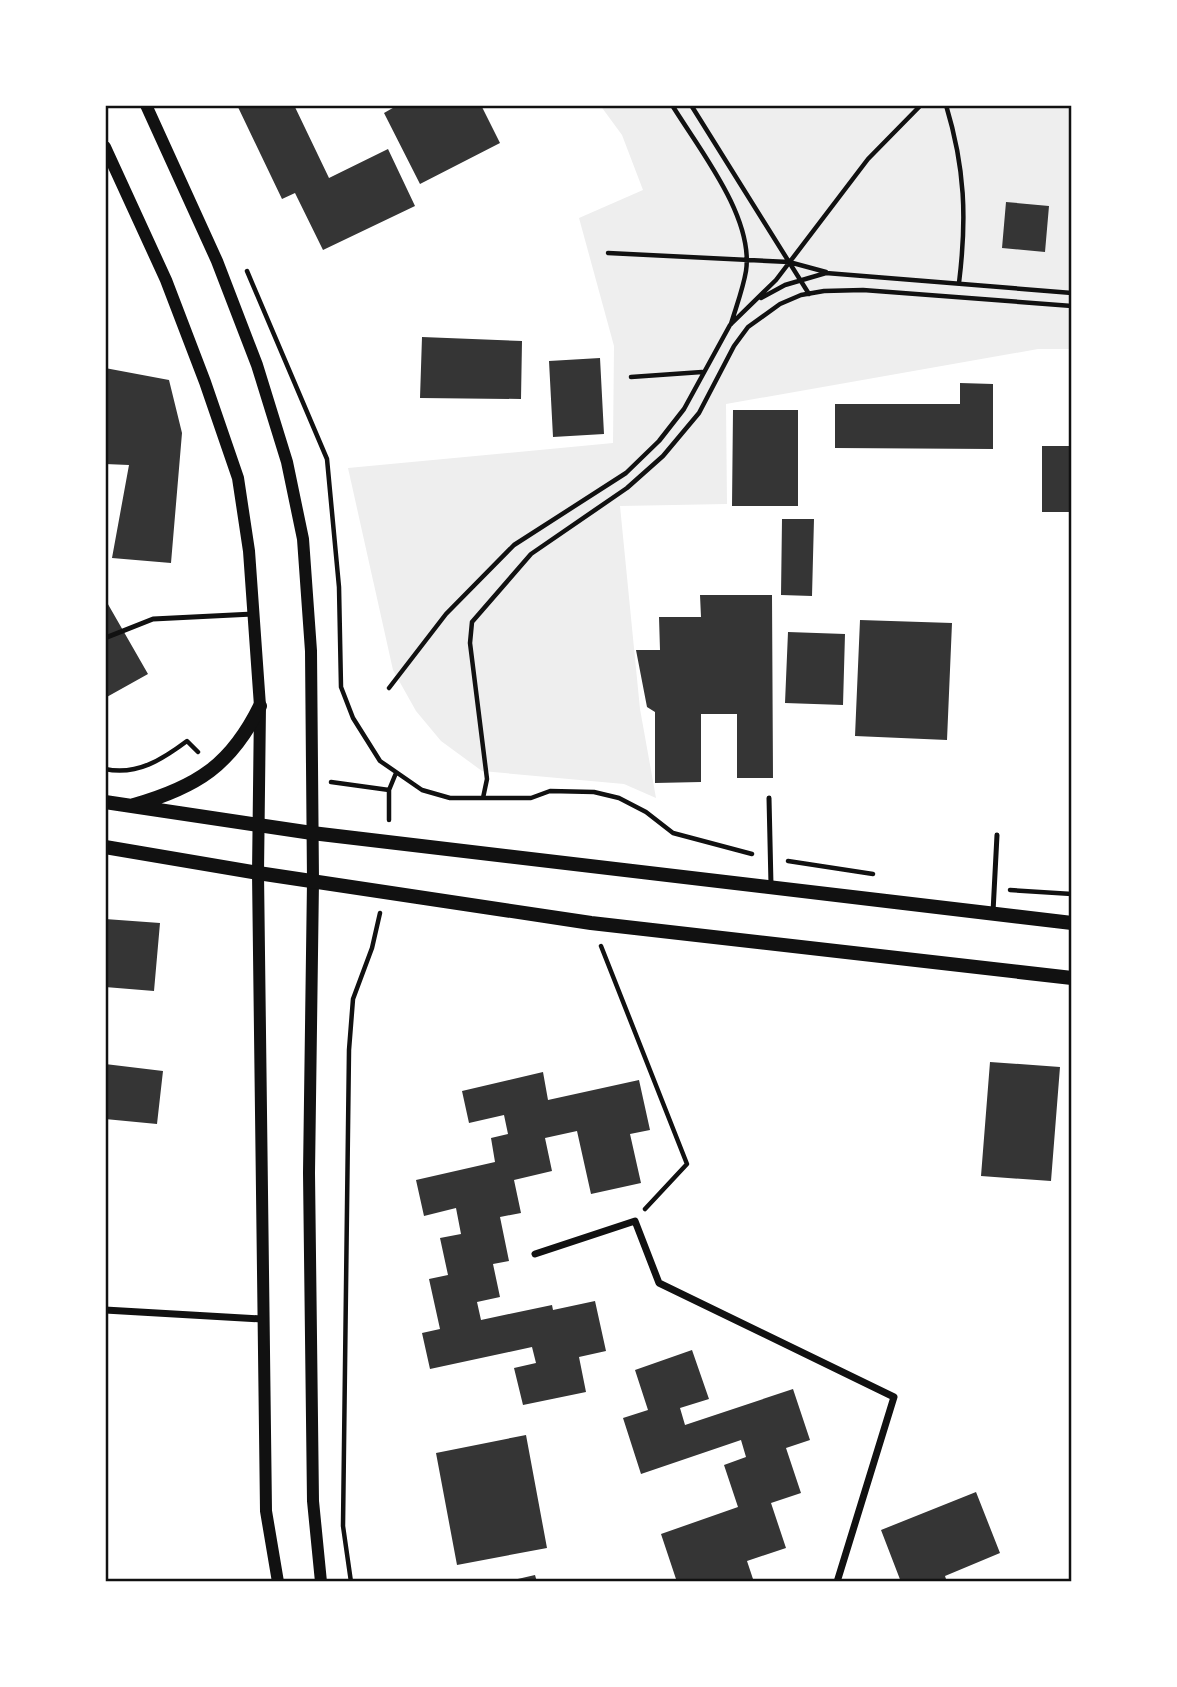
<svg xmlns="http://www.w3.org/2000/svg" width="1177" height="1687" font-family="'Source Sans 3',sans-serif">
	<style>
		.green { fill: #eee }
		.building { fill: #353535 }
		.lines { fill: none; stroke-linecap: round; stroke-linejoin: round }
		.path { stroke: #111; stroke-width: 4.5 }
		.service { stroke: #111; stroke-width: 5 }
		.minor { stroke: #111; stroke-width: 7 }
		.tertiary { stroke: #111; stroke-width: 12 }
		.secondary { stroke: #111; stroke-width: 14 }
		.neatline { fill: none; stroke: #111; stroke-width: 2.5 }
	</style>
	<rect width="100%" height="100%" fill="#fff"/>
	<path class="green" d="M600,105h472v244h-34l-312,55 1,100 -107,2 20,203 16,89 -32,-14 -142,-13 -41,-30 -25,-30 -23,-41 -45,-202 265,-25 1,-97 -35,-128 64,-28 -21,-55z"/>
	<path class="building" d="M237,105h57l35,73 59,-29 27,57 -92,44 -28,-57 -13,6z
		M398,105h83l19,38 -80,41 -36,-71z
		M1006,202l43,4 -4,46 -43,-4z
		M422,337l100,4 -1,58 -101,-1z
		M600,358l4,76 -51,3 -4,-76z
		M105,368l64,12 13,53 -11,130 -59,-5 17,-93 -24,-1z
		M960,383l33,1v65l-158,-1v-44h125z
		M733,410h65v96h-66z
		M1042,446h30v66h-30z
		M782,519h32l-2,77 -31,-1z
		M700,595h72l1,183h-36v-64h-36v68l-46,1v-71l-8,-5 -11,-57h24l-1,-33h42z
		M105,599l43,75 -43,24z
		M860,620l92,3 -5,117 -92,-4z
		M788,632l57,2 -2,71 -58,-2z
		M105,919l55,4 -6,68 -49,-4z
		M990,1062l70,5 -9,114 -70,-5z
		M105,1064l58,7 -6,53 -52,-5z
		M543,1072l5,28 91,-20 11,50 -20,4 11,49 -50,11 -14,-63 -32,7 7,33 -38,9 7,33 -21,4 9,44 -16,3 7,33 -23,5 4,18 71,-15 1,5 42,-9 11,50 -27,6 7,35 -63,13 -9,-37 22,-5 -4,-16 -102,22 -8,-36 18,-4 -11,-50 19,-4 -8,-37 21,-4 -5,-26 -32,8 -8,-36 79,-18 -4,-24 17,-4 -4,-19 -35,8 -7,-32z
		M692,1350l17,49 -29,9 5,17 108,-36 17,51 -24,8 15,45 -30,10 15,45 -39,13 7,21h-77l-16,-48 77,-27 -14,-42 22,-8 -5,-17 -100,34 -18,-56 25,-8 -13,-40z
		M526,1435l21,113 -90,17 -21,-112z
		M976,1492l24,61 -55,23 2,6h-46l-20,-52z
		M535,1575l2,7h-28v-1z"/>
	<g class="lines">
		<path class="path" d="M672,105c27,44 82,112 74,166 -3,18 -10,36 -15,53
			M691,105l118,189
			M946,105c19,63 21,113 13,178
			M608,253l181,9 37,10
			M247,271l80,188 12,128 2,100 12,31 27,43 42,29 28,8h81l19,-7 44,1 25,6 27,14 27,21 79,21
			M761,298l24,-13 41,-12 246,20
			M631,377l71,-5
			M389,688l57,-74 68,-69 112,-72 33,-32 25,-32 46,-84 46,-45 92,-121 53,-54
			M105,769c32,7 58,-10 82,-28l11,11
			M331,782l58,8
			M483,798l4,-19 -17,-136 2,-21 59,-68 96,-66 36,-32 36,-43 35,-67 14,-19 32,-23 21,-9 23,-4 39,-1 209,16
			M389,820v-30l7,-17
			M788,861l85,13
			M1010,890l62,4
			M601,946l86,218 -42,45
			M351,1582l-8,-56 6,-476 4,-51 19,-51 8,-35"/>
		<path class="service" d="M105,638l48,-19 100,-5
			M769,798l2,87
			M993,912l4,-77"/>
		<path class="minor" d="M535,1254l100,-33 24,62 235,114 -57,185
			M105,1310l157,9"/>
		<path class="tertiary" d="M146,105l71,156 40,104 30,97 16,77 8,112 2,230 -4,292 4,328 8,81
			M105,147l61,133 39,102 33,96 11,73 11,155 -2,167 8,638 12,71"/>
		<path class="secondary" d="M105,802l207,31 760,90
			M134,805c63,-18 97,-40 126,-99
			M105,847l153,26 333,50 481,55"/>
	</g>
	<rect width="1177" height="1687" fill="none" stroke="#ffffff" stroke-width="214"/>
	<rect x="107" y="107" width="963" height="1473" class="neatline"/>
</svg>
